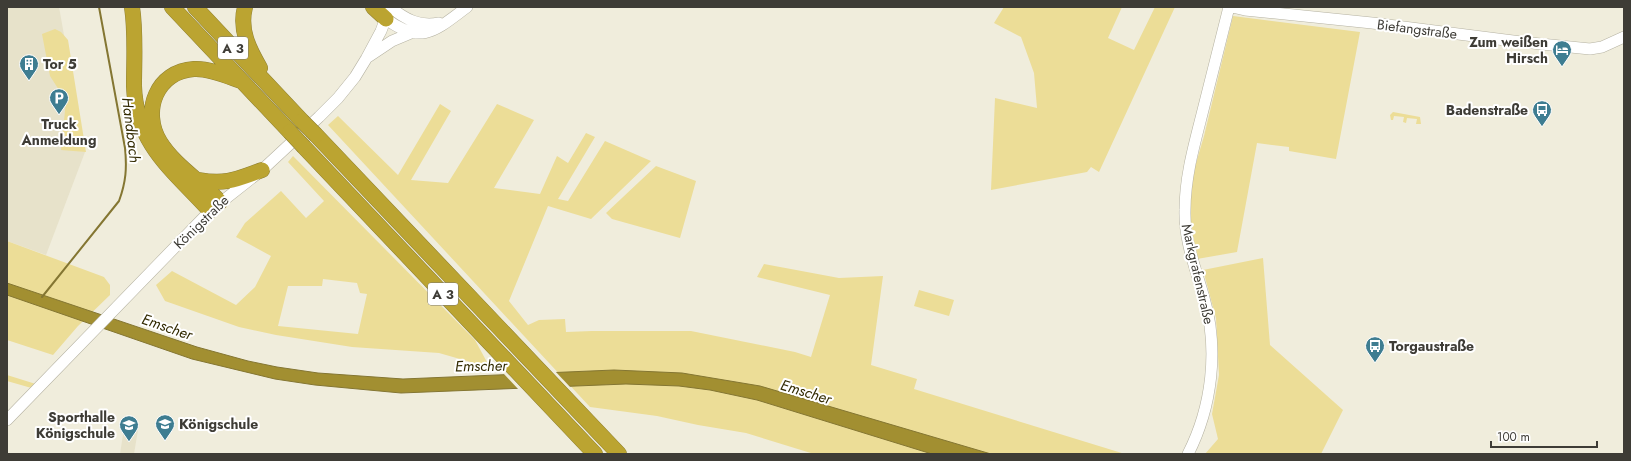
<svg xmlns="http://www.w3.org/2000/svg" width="1631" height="461" font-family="Jost,sans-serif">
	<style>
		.built { fill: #e7e2ca }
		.green { fill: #ecdd97; fill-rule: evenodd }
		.water { fill: #a28f31; stroke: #847632 }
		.pier { fill: #f0eddc }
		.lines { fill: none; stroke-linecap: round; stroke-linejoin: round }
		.stream { stroke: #847632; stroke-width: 2 }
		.secondary-casing { stroke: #b5b2a2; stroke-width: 12 }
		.highway-casing { stroke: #8f8033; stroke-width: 16 }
		.secondary { stroke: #fff; stroke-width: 11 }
		.highway { stroke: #bba431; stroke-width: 15 }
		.highway-bridge-casing { stroke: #8f8033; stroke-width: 16; stroke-linecap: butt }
		.highway-bridge { stroke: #bba431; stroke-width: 15 }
		.labels { text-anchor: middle; stroke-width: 4; stroke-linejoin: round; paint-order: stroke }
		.shield { fill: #fff; stroke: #787672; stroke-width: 1 }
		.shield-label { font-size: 13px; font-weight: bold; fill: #3e3c36 }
		.street-label { font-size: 14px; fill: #3e3c36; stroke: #fff }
		.poi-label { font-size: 14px; font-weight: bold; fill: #3e3c36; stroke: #fff; text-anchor: end }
		.water-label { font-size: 15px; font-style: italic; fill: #332b02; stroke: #fff }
	</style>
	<rect width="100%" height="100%" fill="#f0eddc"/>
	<path class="built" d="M7,7h52l26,145 -39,103 -39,-14z
		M124,428l14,2 -4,24h-14z"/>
	<path class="green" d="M1004,7h118l-14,31 26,12 21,-43h20l-76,165 -8,-5 -4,5 -96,18 4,-92 42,10 -3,-35 -13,-36 -27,-14z
		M1233,16l127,16 -24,127 -47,-8v-4l-32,-4 -20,109 -40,7 -9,-34 1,-38 15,-51z
		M55,29l6,3 7,8 18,112 -25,-2 5,-49 -16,-25 -8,-42z
		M440,104l11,7 -40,69 37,3 49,-79 37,16 -40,68 46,6 17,-38 11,7 18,-30 9,4 -37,62 10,2 37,-60 46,20 -60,58 -43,-13 -39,95 19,24 11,-5 26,-1 1,13 26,-1h99l104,21 16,5 19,-62 -73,-18 7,-13 75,14 44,-2 -12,89 46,14 -3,10 211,65h-311l-68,-21 -48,-8 -41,-9 -67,-9 -262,-282 10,-9 60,59z
		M1393,112l27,5 1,7h-5l1,-5 -10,-1 -1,5 -3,-1 1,-5 -10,-1 -1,4h-2l-1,-5z
		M293,156l182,184 13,24 -7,1 -42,-12 -87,-6 -76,-12 -37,-8 -74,-26 -9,-16 16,-14 64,34 19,-18 16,-31 -35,-19 9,-14 36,-32 25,27 18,-17 -36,-39zM323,279l34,4 3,10 7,1 -9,40 -80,-8 10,-40h34z
		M656,166l40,15 -16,57 -68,-19 -6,-6z
		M7,241l97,36 6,8v10l-32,31 -25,29 -46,-15z
		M1263,258l7,87 73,65 -22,44h-116l13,-15 -6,-25 7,-39 -3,-57 -13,-48z
		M919,290l35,10 -5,16 -35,-10z
		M7,375l32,10 -4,4 -28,-8z"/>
	<path class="water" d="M7,283l190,64 51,14 29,6 41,6 85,6 211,-9 68,3 78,13 231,68h-59l-175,-54 -47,-10 -31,-4 -53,-2 -225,9 -86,-8 -40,-6 -83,-20 -185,-64z"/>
	<path class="pier" d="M555,371l16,17 -52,2 -16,-17z"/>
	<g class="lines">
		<path class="stream" d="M42,297l77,-96c7,-19 8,-33 6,-53l-26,-141"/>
		<g class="secondary-casing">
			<path id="secondary" d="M390,7c15,12 29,20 49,16
				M1232,7l13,3 127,13 149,19 69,7 12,-2 22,-10
				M386,19c36,27 50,11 81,-12
				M368,57l24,-16 19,-8
				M7,420l203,-209 52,-41 57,-53 19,-19 17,-21 11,-18 15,-28 9,-24
				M1188,454c24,-47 31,-105 16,-156 -8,-29 -20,-57 -19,-88 0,-31 8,-61 16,-92 9,-37 19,-74 28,-111"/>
		</g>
		<g class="highway-casing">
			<path id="highway" d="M132,7c4,26 2,53 2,79 2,59 40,85 76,125
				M172,7l118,125
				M195,7l107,114
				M245,7c-6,23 4,42 15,61
				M373,7l13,12
				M316,135l303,319
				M304,147l291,307
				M199,180c27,5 38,-1 63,-10
				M220,202c-19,-21 -45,-36 -60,-60 -19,-31 -3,-71 34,-73 15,-1 33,7 47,12"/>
		</g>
		<use href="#secondary" class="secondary"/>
		<use href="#highway" class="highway"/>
		<g class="highway-bridge-casing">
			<path id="highway-bridge" d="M302,121l14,14
				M290,132l14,15"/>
		</g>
		<use href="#highway-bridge" class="highway-bridge"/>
	</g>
	<defs>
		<g id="hotel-pin" transform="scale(1)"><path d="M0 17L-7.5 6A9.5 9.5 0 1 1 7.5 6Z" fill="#3e7d91" stroke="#fff"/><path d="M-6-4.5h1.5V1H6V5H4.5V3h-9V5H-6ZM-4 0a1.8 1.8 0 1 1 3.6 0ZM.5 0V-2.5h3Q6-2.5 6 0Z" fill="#fff"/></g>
		<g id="building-pin" transform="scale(1)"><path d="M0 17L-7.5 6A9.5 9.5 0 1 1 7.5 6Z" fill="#3e7d91" stroke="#fff"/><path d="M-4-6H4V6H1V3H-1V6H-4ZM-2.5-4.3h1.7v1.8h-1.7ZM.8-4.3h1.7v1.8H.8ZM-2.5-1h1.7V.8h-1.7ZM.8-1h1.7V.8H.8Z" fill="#fff"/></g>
		<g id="parking-pin" transform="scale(1)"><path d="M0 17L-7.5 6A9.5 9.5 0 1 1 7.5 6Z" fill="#3e7d91" stroke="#fff"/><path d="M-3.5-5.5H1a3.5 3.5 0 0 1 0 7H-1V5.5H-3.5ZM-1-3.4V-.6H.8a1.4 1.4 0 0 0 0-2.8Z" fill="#fff"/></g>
		<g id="bus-pin" transform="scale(1)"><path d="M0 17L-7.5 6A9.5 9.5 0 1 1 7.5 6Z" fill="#3e7d91" stroke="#fff"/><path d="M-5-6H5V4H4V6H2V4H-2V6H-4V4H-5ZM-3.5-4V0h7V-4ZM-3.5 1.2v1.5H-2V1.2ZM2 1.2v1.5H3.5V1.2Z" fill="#fff"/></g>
		<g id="school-pin" transform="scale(1)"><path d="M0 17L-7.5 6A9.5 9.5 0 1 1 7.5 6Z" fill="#3e7d91" stroke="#fff"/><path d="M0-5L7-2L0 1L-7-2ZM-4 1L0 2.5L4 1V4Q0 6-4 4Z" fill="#fff"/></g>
	</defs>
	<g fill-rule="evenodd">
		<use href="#hotel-pin" x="1562" y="50"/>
		<use href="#building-pin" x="29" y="64"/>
		<use href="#parking-pin" x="59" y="98"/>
		<use href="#bus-pin" x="1542" y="110"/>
		<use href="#bus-pin" x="1375" y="346"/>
		<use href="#school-pin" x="165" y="424"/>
		<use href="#school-pin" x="129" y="425"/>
	</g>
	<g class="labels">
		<g class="shield">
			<rect x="218" y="37" width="30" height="22" rx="3"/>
			<rect x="428" y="283" width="30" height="22" rx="3"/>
		</g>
		<g class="shield-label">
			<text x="233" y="53">A 3</text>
			<text x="443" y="299">A 3</text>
		</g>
		<g class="street-label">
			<text transform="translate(1417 29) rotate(7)" y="5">Biefangstraße</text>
			<text transform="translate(201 222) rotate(-44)" y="5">Königstraße</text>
			<text transform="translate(1198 274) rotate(77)" y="5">Markgrafenstraße</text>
		</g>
		<g class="poi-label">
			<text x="1548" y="47">Zum weißen<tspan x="1548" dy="16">Hirsch</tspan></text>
			<text x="43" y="69" text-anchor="start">Tor 5</text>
			<text x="1528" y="115">Badenstraße</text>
			<text x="59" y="129" text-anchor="middle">Truck<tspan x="59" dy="16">Anmeldung</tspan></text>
			<text x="1389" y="351" text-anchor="start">Torgaustraße</text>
			<text x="115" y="422">Sporthalle<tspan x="115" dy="16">Königschule</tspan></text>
			<text x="179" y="429" text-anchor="start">Königschule</text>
		</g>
		<g class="water-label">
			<text transform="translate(131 130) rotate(83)" y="5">Handbach</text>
			<text transform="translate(167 327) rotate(19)" y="5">Emscher</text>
			<text transform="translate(481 366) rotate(-1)" y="5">Emscher</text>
			<text transform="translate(806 392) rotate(17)" y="5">Emscher</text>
		</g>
	</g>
	<rect width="1631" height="461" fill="none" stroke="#3e3c36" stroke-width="16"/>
	<path d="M1491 441v6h106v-6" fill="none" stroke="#3e3c36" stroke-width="2"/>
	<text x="1497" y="441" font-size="12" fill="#3e3c36" stroke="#ffffff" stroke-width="3" paint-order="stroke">100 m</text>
</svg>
